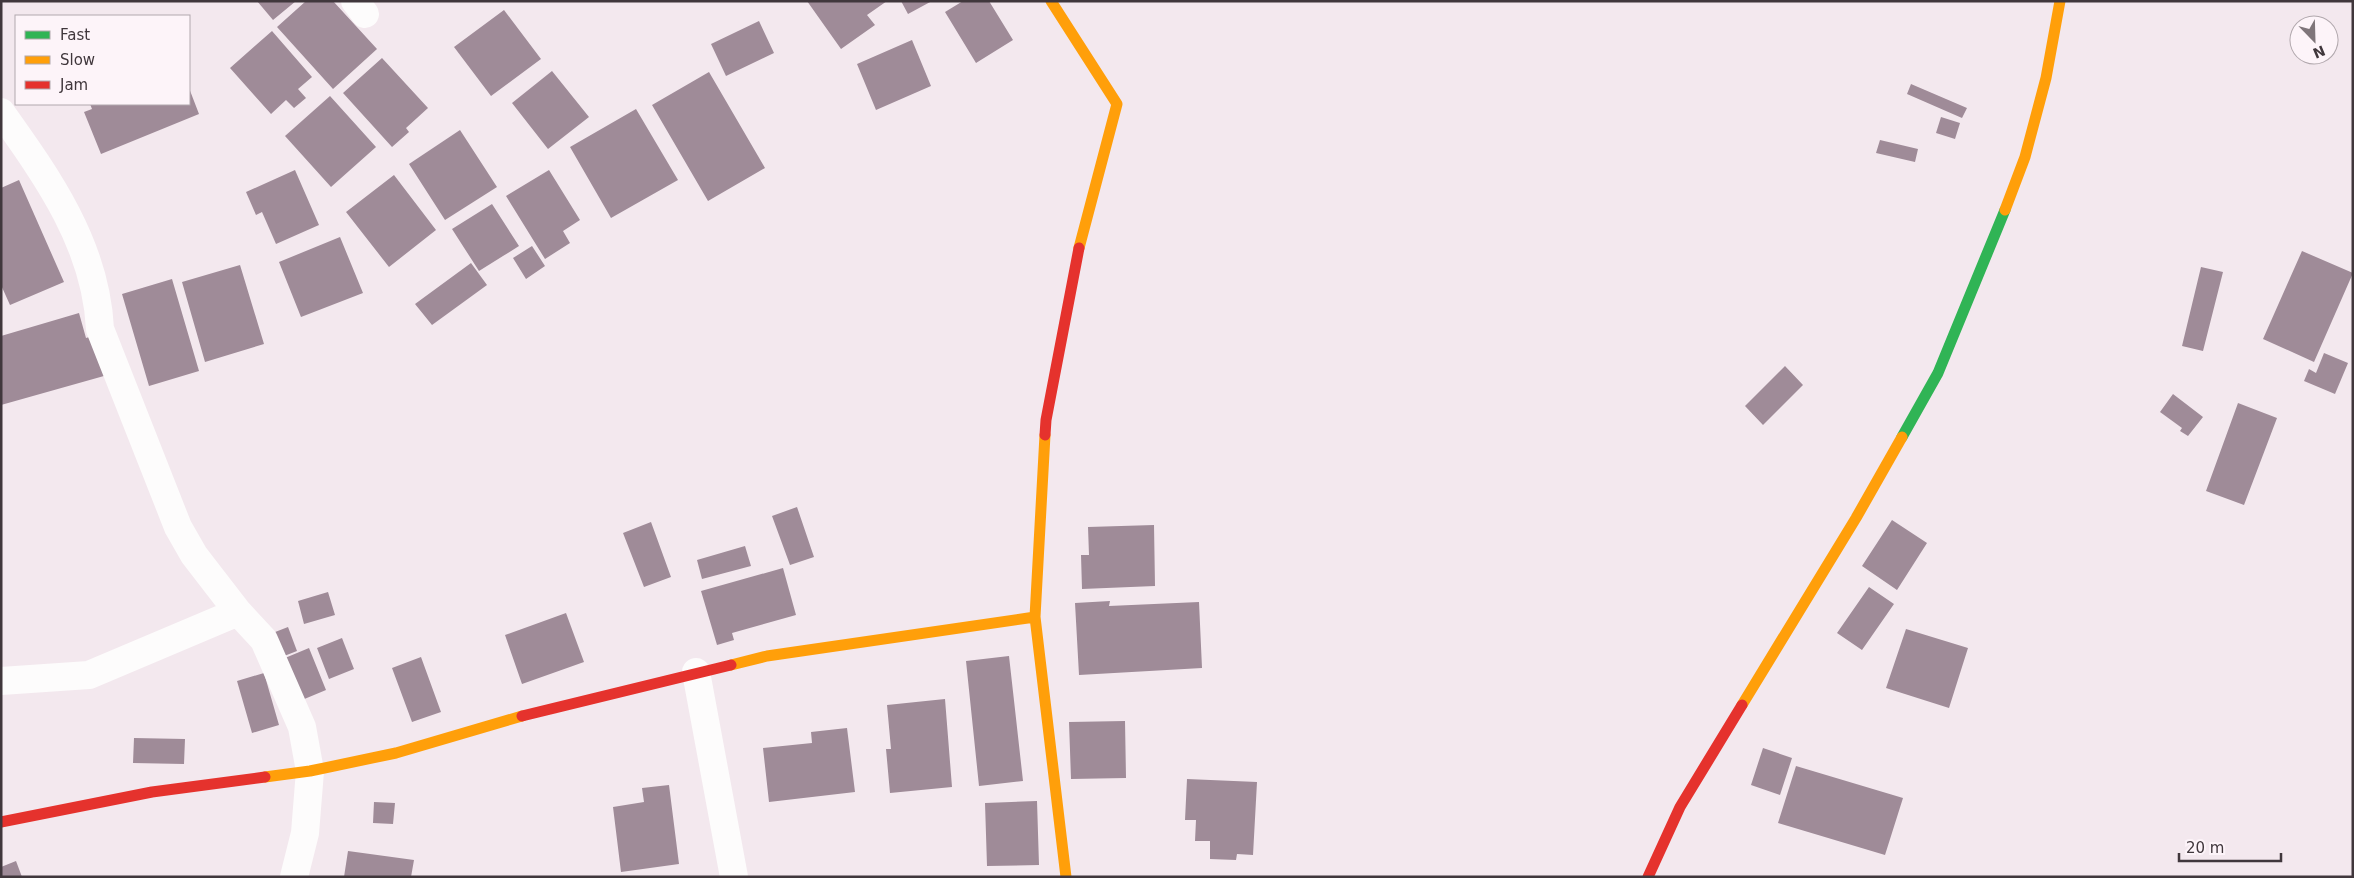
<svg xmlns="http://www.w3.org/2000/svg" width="2354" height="878" font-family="'DejaVu Sans',sans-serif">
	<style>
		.building { fill: #9f8b98 }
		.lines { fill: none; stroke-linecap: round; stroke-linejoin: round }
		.street { stroke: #fdfcfc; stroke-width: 28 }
		.fast { stroke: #30b455; stroke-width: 11 }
		.slow { stroke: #ff9f0a; stroke-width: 11 }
		.jam { stroke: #e5322d; stroke-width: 11 }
	</style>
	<rect width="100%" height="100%" fill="#f3e8ee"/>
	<path class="building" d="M257,1h39l-23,19z
		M306,1h27l44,48 -44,40 -56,-62z
		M807,1h80l-20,14 8,10 -34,24z
		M901,1h31l-24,13z
		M963,1h26l24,39 -37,23 -31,-51z
		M504,10l37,49 -50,37 -37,-49z
		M759,21l15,32 -48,23 -15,-32z
		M272,31l40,46 -14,12 8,9 -12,10 -8,-8 -15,14 -41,-46z
		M912,40l19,46 -55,24 -19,-46z
		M382,58l46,50 -22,20 3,4 -17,15 -49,-54z
		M552,71l37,46 -41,32 -36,-46z
		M709,72l56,96 -57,33 -56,-96z
		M1911,84l56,24 -5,10 -55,-24z
		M189,88l10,26 -98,40 -17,-42 8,-3 -2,-5h99z
		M330,96l46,51 -45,40 -46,-51z
		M636,109l42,71 -67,38 -41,-71z
		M1941,117l19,6 -5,16 -19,-6z
		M460,130l37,57 -52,33 -36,-56z
		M1880,140l38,9 -3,13 -39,-9z
		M295,170l24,55 -43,19 -14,-32 -6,3 -10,-23z
		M549,170l31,50 -17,11 7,12 -25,16 -39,-63z
		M394,175l42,55 -47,37 -43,-55z
		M19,180l45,102 -54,23 -9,-20v-97z
		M492,204l27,42 -40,25 -27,-42z
		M340,237l23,56 -62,24 -22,-55z
		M532,246l13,20 -19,13 -13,-21z
		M2302,251l51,22 -39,89 -51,-23z
		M471,263l16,22 -55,40 -17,-21z
		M240,265l24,79 -59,18 -23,-80z
		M2201,267l22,5 -20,79 -21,-5z
		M172,279l27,92 -50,15 -27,-92z
		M79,313l7,25 13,-4 12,40 -110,31v-69z
		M2324,353l24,10 -13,31 -31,-13 5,-12 7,4z
		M1785,366l18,19 -40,40 -18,-19z
		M2173,394l30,23 -15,19 -8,-5 2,-3 -22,-16z
		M2238,403l39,15 -33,87 -38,-14z
		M797,507l17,50 -24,8 -18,-49z
		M1892,520l35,23 -30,47 -35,-24z
		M651,522l20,55 -27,10 -21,-54z
		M1154,525l1,61 -73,3 -1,-34h8l-1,-28z
		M745,546l6,20 -49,13 -5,-19z
		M783,568l13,47 -64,18 2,7 -17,5 -16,-54z
		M1869,587l25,17 -32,46 -25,-17z
		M328,592l7,23 -31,9 -6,-23z
		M1110,601l-1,5 90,-4 3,66 -123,7 -4,-72z
		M566,613l18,49 -62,22 -17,-49z
		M288,627l9,24 -18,7 -9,-24z
		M1906,629l62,19 -19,60 -63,-20z
		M342,638l12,31 -25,10 -12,-31z
		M309,648l17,42 -24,10 -17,-42z
		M1009,656l14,125 -44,5 -13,-125z
		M421,657l20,55 -29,10 -20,-54z
		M264,673l15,52 -27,8 -15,-52z
		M945,699l7,88 -62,6 -4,-44h5l-4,-44z
		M1125,721l1,57 -55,1 -2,-57z
		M847,728l8,64 -86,10 -6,-54 49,-5 -1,-11z
		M134,738l51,1 -1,25 -51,-1z
		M1763,748l29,10 -12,37 -29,-10z
		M1796,766l107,32 -18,57 -107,-32z
		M1187,779l70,3 -4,73 -16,-1 -1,6 -26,-1v-18h-15l1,-21h-11z
		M669,785l10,79 -58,8 -8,-65 31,-5 -2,-14z
		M1037,801l2,64 -52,1 -2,-63z
		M374,802l21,1 -2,21 -20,-1z
		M348,851l66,9 -3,17h-67z
		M16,861l6,16h-21v-10z"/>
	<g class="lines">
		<path class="street" d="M355,1l10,13
			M1,112c47,66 95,133 99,217l78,198 16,28 44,57 26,28 38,87 8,44 -5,62 -11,44
			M696,672l38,205
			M1,681l88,-6 149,-63"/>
		<path class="fast" d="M1902,437l36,-64 67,-163"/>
		<path class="slow" d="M1051,1l66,103 -38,144
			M2005,210l20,-53 21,-79 14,-77
			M1045,435l-10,182 31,260
			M731,665l36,-9 268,-39
			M1742,705l114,-187 46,-81
			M265,777l45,-6 86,-18 126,-37"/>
		<path class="jam" d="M1045,435l1,-15 33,-172
			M522,716l209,-51
			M1,822l151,-30 113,-15
			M1648,877l32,-70 62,-102"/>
	</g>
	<rect width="2354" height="878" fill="none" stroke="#40373c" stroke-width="5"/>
	<rect x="15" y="15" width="175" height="90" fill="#fdf4f9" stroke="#b1a8ad"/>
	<rect x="25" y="31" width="25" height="8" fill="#30b455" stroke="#b1a8ad"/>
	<text x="60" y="40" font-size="15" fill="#40373c">Fast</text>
	<rect x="25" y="56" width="25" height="8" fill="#ff9f0a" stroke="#b1a8ad"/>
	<text x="60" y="65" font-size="15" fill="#40373c">Slow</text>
	<rect x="25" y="81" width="25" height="8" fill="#e5322d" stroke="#b1a8ad"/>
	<text x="60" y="90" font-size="15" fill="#40373c">Jam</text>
	<g transform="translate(2314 40) rotate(157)"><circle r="24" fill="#fdf4f9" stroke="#b1a8ad"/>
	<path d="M0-4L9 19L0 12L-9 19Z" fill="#7f757a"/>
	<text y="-8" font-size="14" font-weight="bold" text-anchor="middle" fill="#40373c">N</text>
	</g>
	<path d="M2179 853v8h102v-8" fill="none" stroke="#40373c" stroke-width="2.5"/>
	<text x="2186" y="853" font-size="15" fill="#40373c" stroke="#fdf4f9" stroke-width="4" paint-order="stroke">20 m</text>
</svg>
